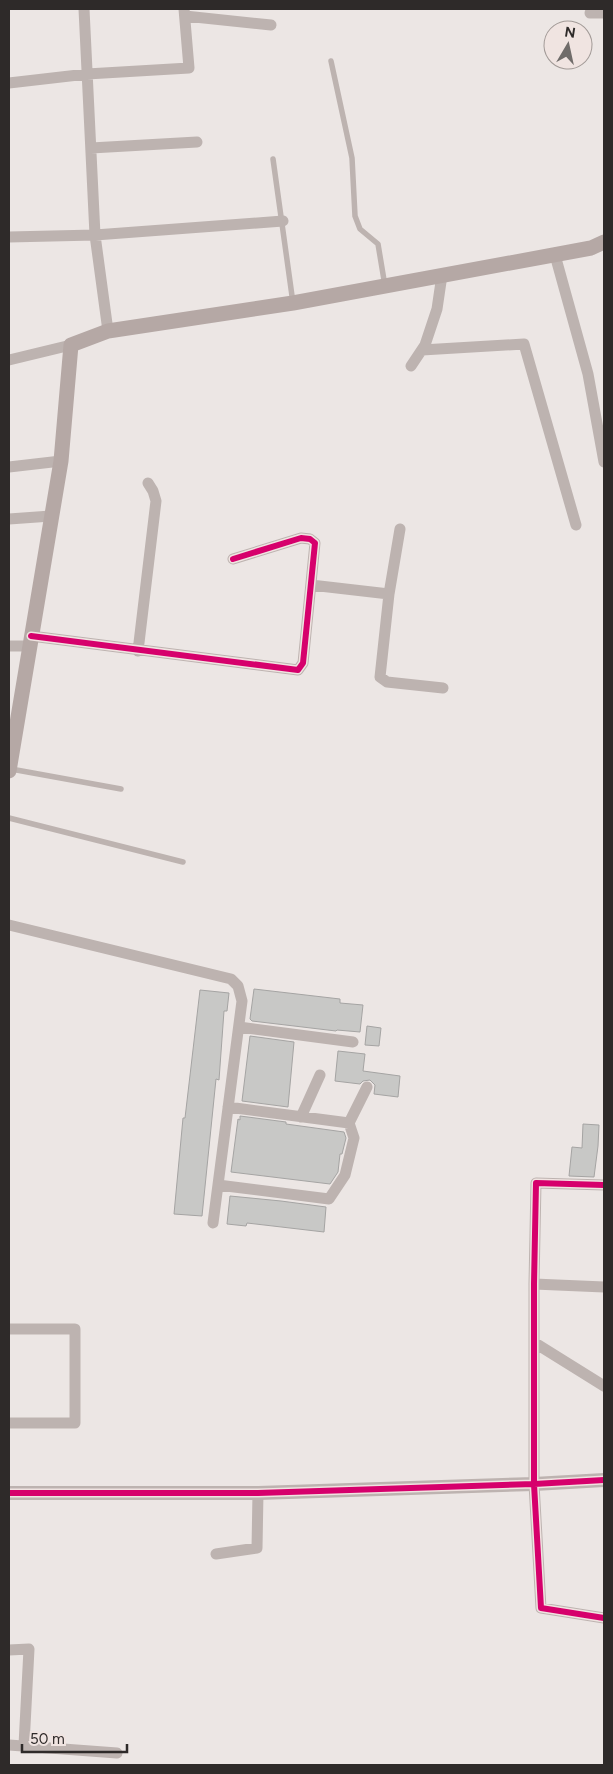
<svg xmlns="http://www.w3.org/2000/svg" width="613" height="1774" font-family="Figtree,sans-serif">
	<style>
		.building { fill: #c8c8c6; stroke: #a5a4a3 }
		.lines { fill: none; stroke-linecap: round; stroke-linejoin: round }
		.service { stroke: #bdb3b0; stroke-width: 5.5 }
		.minor { stroke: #bdb3b0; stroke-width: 11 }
		.tertiary { stroke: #bdb3b0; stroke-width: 14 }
		.secondary { stroke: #b5a8a5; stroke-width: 15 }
		.cycleway-casing { stroke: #f0e4e1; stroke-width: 9 }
		.cycleway { stroke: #d6006c; stroke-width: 6 }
	</style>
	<rect width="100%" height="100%" fill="#ece6e4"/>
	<path class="building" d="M254,989l86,10v4l23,2 -3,27 -23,-2 -1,1 -84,-10 -2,-2z
		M200,990l29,3 -2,18h-3l-5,69 -3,-1 -14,137 -28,-2 9,-96h2z
		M367,1026l14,2 -2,18 -14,-1z
		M250,1036l44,6 -6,65 -46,-6z
		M338,1051l27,3 -2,17 37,5 -2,21 -24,-3 1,-9 -5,-5 -7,1 -3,3 -25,-3z
		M240,1116l46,6v2l58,8 2,6 -4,16h-2l-2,18 -8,12 -99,-12 7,-53 2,1z
		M583,1124l16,1 -1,21 -4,31 -25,-1 3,-29 10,1z
		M230,1196l51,5 45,6 -2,25 -77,-9 -1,3 -19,-2z"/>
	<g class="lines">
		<path class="service" d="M331,61l21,97 3,58 5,13 18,15 7,42
			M273,159l20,144
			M11,769l110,20
			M9,818l174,44"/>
		<path class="minor" d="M84,9l11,226 13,96
			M590,13h14
			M185,16l86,9
			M9,83l78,-9 102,-6 -5,-59
			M91,148l106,-6
			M9,237l86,-2 188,-14
			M555,255l33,119 16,88
			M422,350l102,-6 52,181
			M9,360l62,-15
			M411,366l14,-21 12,-36 5,-34
			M9,467l52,-6
			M9,519l42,-3
			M400,529l-11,65 -9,83 7,5 56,6
			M311,585l78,9
			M31,636l267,34 5,-7 12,-120 -5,-4 -9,-1 -68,21
			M9,646h20
			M138,651l18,-150 -3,-10 -5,-8
			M9,925l222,54 7,7 4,15 -29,222
			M239,1027l114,15
			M228,1107l121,16
			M301,1117l19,-42
			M218,1185l111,14 16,-24 9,-37 -5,-15 18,-36
			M604,1185l-68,-2 -2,101v200l7,124 63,10
			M534,1284l70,3
			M9,1329h66v94h-66
			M535,1343l69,43
			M216,1554l41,-6 1,-55
			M9,1650l20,-1 -5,96
			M9,1745l108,8"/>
		<path class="tertiary" d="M9,1493h249l276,-9 70,-4"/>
		<path class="secondary" d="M9,771l52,-310 10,-116 37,-14 185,-28 298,-55 13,-6"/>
		<g class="cycleway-casing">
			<path id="cycleway" d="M31,636l267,34 5,-7 12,-120 -5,-4 -9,-1 -68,21
				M604,1185l-68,-2 -2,101v200l7,124 63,10
				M9,1493h249l276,-9 70,-4"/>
		</g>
		<use href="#cycleway" class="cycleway"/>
	</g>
	<rect width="613" height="1774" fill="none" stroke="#2e2a29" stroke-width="20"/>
	<g transform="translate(568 45) rotate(9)"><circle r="24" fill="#f0e4e1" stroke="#a29a97"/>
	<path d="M0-4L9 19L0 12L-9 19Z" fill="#706c6a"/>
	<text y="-8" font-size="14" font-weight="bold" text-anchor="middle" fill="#2e2a29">N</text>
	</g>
	<path d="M22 1744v8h105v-8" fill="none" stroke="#2e2a29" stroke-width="2.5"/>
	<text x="30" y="1744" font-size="15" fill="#2e2a29" stroke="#f0e4e1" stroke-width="4" paint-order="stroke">50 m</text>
</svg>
